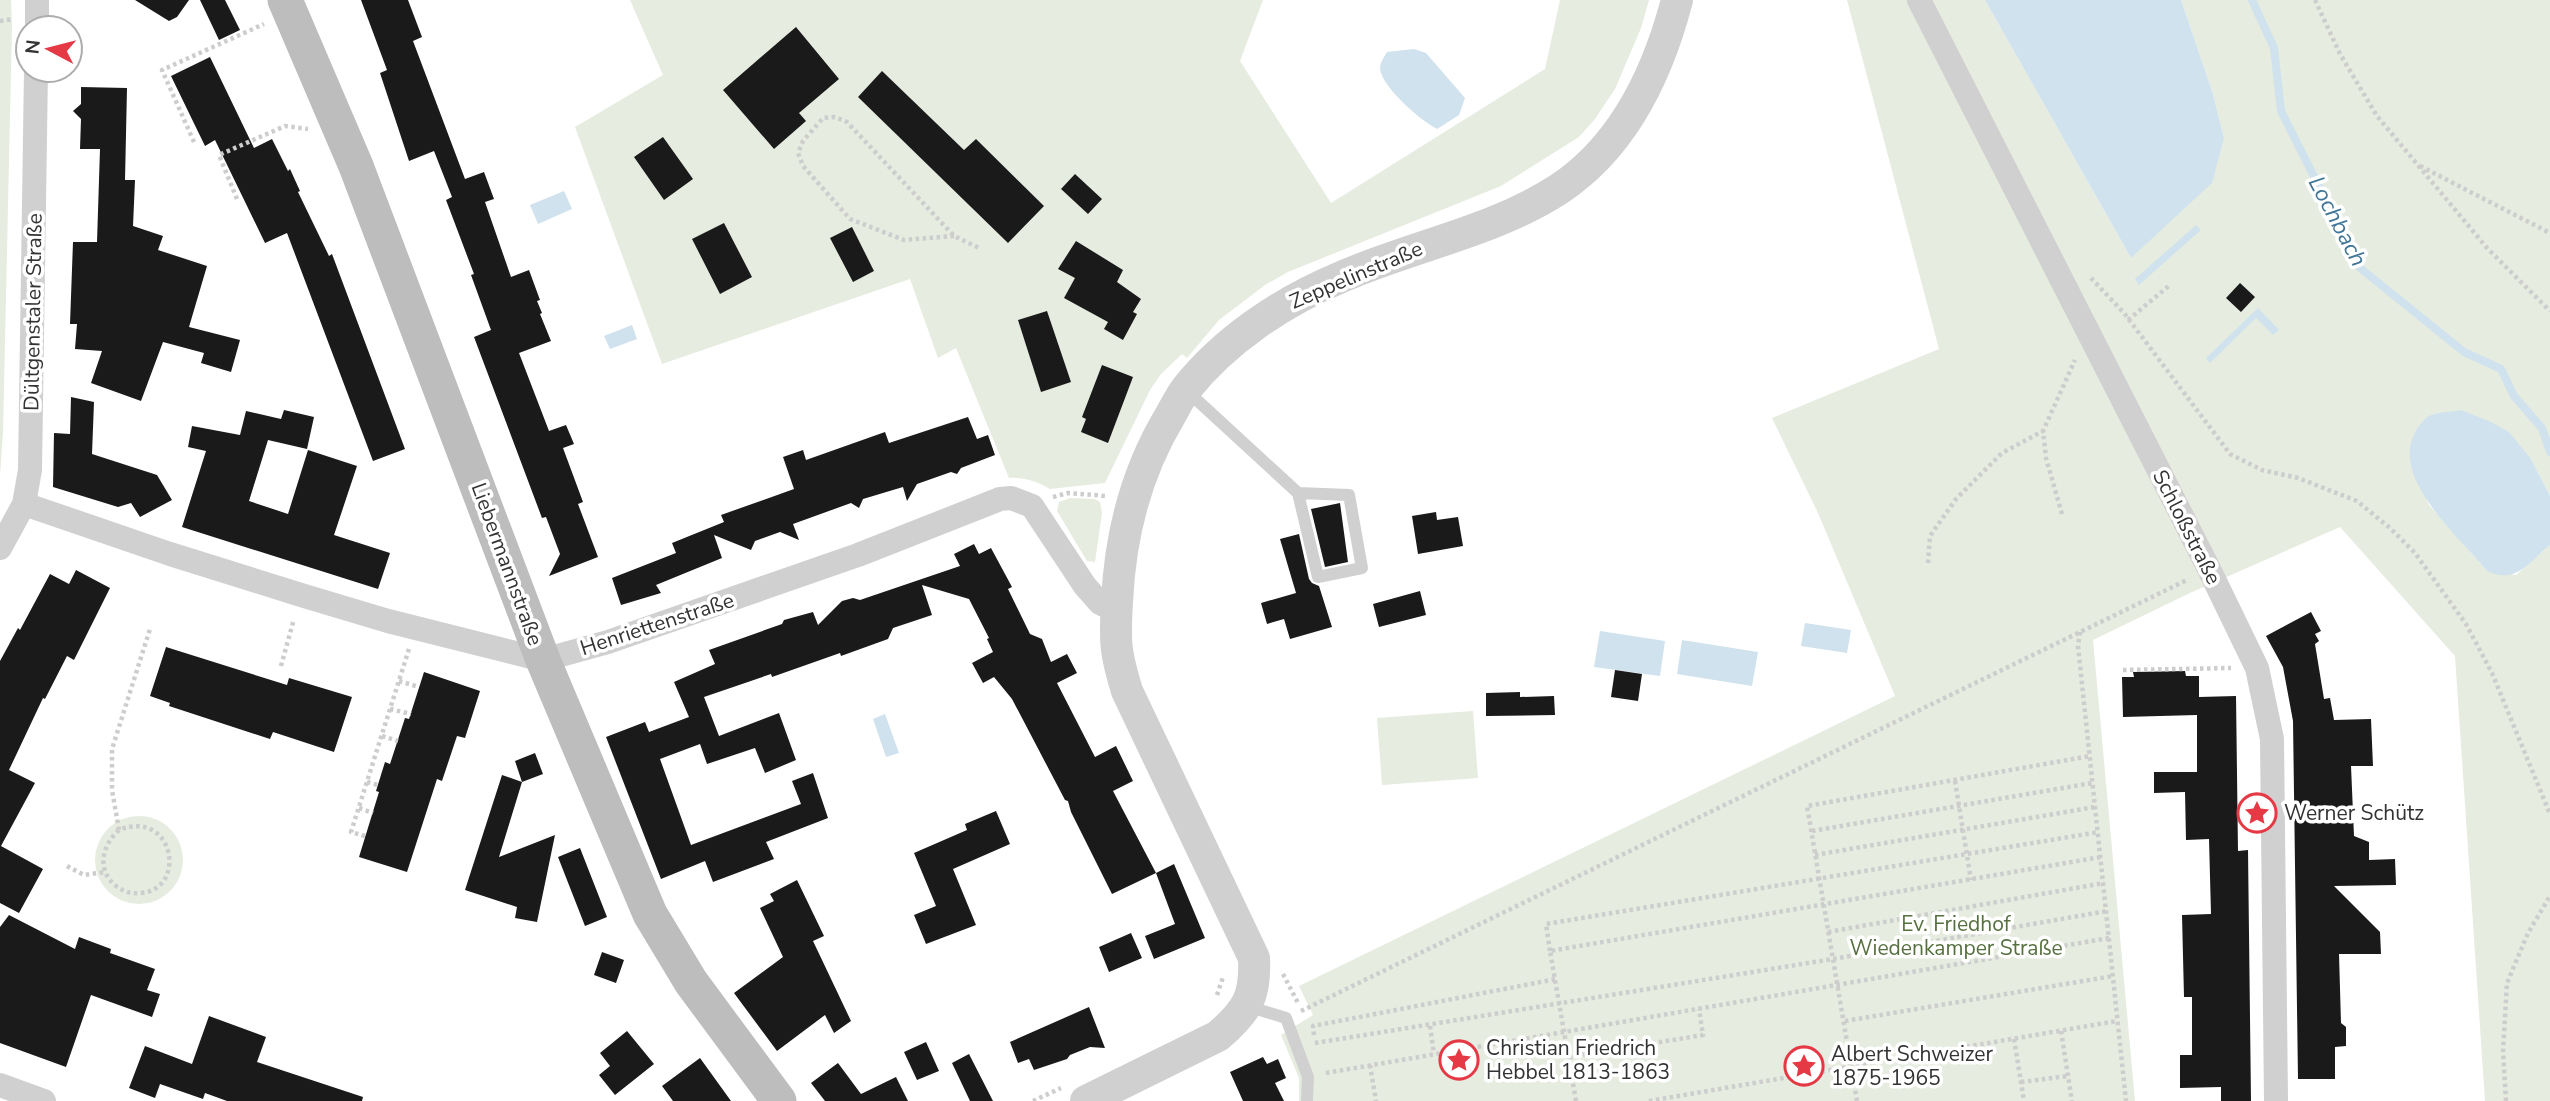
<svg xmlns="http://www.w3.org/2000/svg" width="2550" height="1101" font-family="'Nunito Sans',sans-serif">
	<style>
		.green { fill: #e6ecdf }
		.water { fill: #cfe2ee }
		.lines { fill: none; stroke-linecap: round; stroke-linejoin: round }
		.stream { stroke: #cfe2ee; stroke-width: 8 }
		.building { fill: #1a1a1a }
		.path { stroke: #cdcdcd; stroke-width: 4.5; stroke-dasharray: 3.5 3.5; stroke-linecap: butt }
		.service { stroke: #d0d0d0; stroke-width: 12 }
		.minor { stroke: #d0d0d0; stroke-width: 24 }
		.tertiary { stroke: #d0d0d0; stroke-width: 32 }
		.secondary { stroke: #bdbdbd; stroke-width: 35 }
		.labels { text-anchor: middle; stroke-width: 7; stroke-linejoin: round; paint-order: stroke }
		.street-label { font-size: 21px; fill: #333; stroke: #fff }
		.poi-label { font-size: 21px; fill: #333; stroke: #fff; text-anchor: start }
		.park-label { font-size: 21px; fill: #56703f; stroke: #fff }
		.water-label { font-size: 23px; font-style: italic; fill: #3f7597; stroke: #fff }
	</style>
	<rect width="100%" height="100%" fill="#fff"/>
	<path class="green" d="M0,0h11l1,25 -9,407 -3,44z
		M630,0h633l-23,61 91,142 214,-134 15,-69h89l-8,28 -26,61 -20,30 -16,18 -78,49 -213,86 -23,13 -46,35 -32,38 -5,-4 -21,20 -11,16 -45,93 -55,6c-13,-8 -26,-12 -41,-11l-53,-130 -18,10 -28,-79 -248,85 -87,-237 88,-52z
		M1847,0h138l146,258 93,-120 -11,-44 -32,-94h369v496l-19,-37 -121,4 19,42 58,66 29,4 34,-30v556h-65l-30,-445 -115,-129 -150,66 -97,47 42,461h-836v-23l-18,-43 32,-20 -14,-29 596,-290 -77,-183 -46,-95 167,-69z
		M1070,498l25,1 5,3 2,11 -7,49 -8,-1 -30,-50 2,-9z
		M1473,711l5,67 -96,7 -5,-67z
		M95 860a44 44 0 1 1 88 0a44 44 0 1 1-88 0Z"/>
	<path class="water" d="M1985,0h196l32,94 11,44 -12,45 -81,75z
		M1414,49l12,4 39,45 -6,17 -22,14c-17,-9 -50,-38 -56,-56 -3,-8 2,-14 6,-21z
		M564,191l8,18 -34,15 -8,-19z
		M2196,225l5,5 -62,55 -4,-6z
		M2258,308l21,22 -6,5 -17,-17 -46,45 -4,-5z
		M632,325l5,14 -27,10 -6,-13z
		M2461,410l30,12 18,10 22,27 19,37v49c-21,17 -34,40 -63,26 -26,-32 -93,-89 -74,-134 3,-7 9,-17 16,-21 9,-4 23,-4 32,-6z
		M1805,623l46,7 -4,23 -46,-7z
		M1600,631l65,10 -5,35 -66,-9z
		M1682,640l76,12 -6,34 -75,-12z
		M885,714l14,39 -13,4 -13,-38z"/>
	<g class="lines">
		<path class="stream" d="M2252,0l22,48 7,63 79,157 104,84 37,17 13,27 28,32 8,24"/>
	</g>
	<path class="building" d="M135,0h54l-12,17 -8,4z
		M200,0h25l15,30 -21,10z
		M361,0h47l14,37 -9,4 52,138 19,-7 10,27 -9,3 26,75 18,-7 11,30 -3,1 5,12 -2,1 11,27 -32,12 30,78 17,-6 8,19 -11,4 20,54 -5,2 20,53 -49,19 11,-22 -14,-37 -4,1 -68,-181 17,-7 -20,-55 3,-1 -28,-74 6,-3 -18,-46 -25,10 -29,-88 7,-3z
		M796,27l43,52 -40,34 7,8 -32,28 -51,-59z
		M210,57l44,91 18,-9 16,32 2,-2 10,22 -2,1 31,64 3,-2 73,195 -32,12 -86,-228 -22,10 -50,-103 -10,6 -34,-70z
		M882,71l82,79 12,-11 68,67 -36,37 -150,-146z
		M81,87l46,1 -2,92h10l-2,46 30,10 -5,14 49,16 -18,61 51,13 -9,32 -30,-9 3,-10 -41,-11 -22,59 -50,-18 11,-32 -27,-2 2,-25h-7l3,-82h24l3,-93h-20l1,-30 -8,-8 8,-7z
		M663,137l30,42 -29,21 -30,-43z
		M1075,174l27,25 -14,15 -27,-25z
		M724,223l28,54 -32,17 -28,-55z
		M852,227l22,44 -21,11 -23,-44z
		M1076,241l47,29 -6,12 24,17 -8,13 4,2 -14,26 -19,-11 4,-7 -44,-24 11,-20 -17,-9z
		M2240,283l15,14 -14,15 -15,-14z
		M1047,311l24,71 -30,10 -23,-72z
		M1102,365l31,12 -25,66 -27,-11 5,-13 -4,-2z
		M71,397l23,5 -2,52 65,21 15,25 -32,17 -9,-14 -13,4 -65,-20 1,-54 16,1z
		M284,410l30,7 -7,32 -39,-9 -19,61 39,13 20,-64 49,16 -23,69 56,18 -12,36 -196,-62 24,-76 -18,-4 4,-21 48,9 6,-24 35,8z
		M968,417l9,22 11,-4 7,20 -34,13 -4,6 -6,-2 -34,12 -10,17 -4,-14 -40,12 -4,9 -8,-5 -58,21 6,16 -19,-8 -25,9 -4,9 -37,-15 8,23 -66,27 5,8 -40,12 -9,-27 64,-25 -4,-10 52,-21 -3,-7 73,-26 -11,-32 20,-7 3,10 79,-28 4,11z
		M1340,503l8,59 -23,5 -14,-58z
		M1436,512l1,8 21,-3 5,29 -45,8 -6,-38z
		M1299,534l10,45 3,4 7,3 13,41 -42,12 -6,-20 -17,5 -6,-21 35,-10 -16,-54z
		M974,544l5,10 12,-6 21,39 -4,2 22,45 12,5 9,23 16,-8 10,19 -20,10 38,74 21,-11 17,35 -20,10 43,82 -44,21 -41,-82 -3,-11 -3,-1 -53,-101 -18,-22 -11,6 -11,-20 21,-11 -6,-13 2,-1 -20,-39 -47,-14 10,30 -39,13 -5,11 -47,17 -1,-3 -68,24 -1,-3 -67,23 15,39 60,-23 17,47 -31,13 -10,-25 -48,16 -7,-20 -40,15 31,86 110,-41 -9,-23 21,-8 15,45 -62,24 8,17 -61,23 -8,-21 -44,18 -55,-142 39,-15 4,10 40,-15 -15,-35 41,-18 -6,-14 73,-26 2,-4 29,-8 5,13 24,-24 11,-3 7,2 100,-34 -6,-12z
		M76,570l34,18 -36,72 -7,-4 -22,43 -2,-1 -34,72 26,13 -34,63 42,23 -24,44 -19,-10v-242l18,-33 2,2 30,-56 19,10z
		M1420,591l6,24 -47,12 -6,-23z
		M2311,612l10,19 -6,3 4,7 -4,3 9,55 6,-1 4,22 37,-1 2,47h-22l3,70 15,6v18l26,-1 1,26 -62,1 46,46 1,22h-42l2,69 5,4v19l-11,1v32h-37l-5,-358 -10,-54 -17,-31z
		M166,647l121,38 2,-7 63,19 -18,55 -61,-20 -3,7 -101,-33 1,-3 -20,-7z
		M1615,670l27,4 -4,27 -27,-4z
		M2185,671l1,5h13v21l37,-1 2,155 10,-1 3,251h-30v-14l-41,1v-33h12v-58h-8l-2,-82 29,-1 -2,-75 -23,1 -1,-48 -31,1v-21h43v-57l-74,2 -1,-40h12l-1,-5z
		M424,672l56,19 -15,47 -8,-2 -15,45 -5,-2 -30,93 -48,-15 20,-65 -3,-1 9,-29 5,2 15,-46 4,1z
		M1520,692v5l34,-1 1,19 -69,1v-23z
		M535,753l8,21 -21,8 -23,75 56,-22 -18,87 -22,-4 2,-11 -52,-17 37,-115 20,7 -7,-21z
		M996,811l14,33 -57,25 23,56 -50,19 -12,-29 22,-9 -22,-53 53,-23 -2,-6z
		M580,848l27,69 -22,9 -27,-69z
		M1174,864l31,74 -51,21 -9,-23 30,-12 -19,-51z
		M797,880l27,56 -11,5 38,80 -17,12 -9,-18 -48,36 -43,-58 49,-36 -23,-49 14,-7 -4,-7z
		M9,915l66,34 4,-12 32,12 -1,4 45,16 -8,21 13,4 -8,23 -61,-22 -25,72 -66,-24v-116z
		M1131,933l11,25 -33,14 -10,-25z
		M602,952l22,8 -8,23 -22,-8z
		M1089,1007l16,41 -15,-1 -20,8 -3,4 -33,11 -5,-11 -11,4 -8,-21z
		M209,1016l57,21 -9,25 106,35 -1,4h-135l-22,-8 -2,6 -43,-15 -5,14 -26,-10 16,-42 47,18z
		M627,1031l27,33 -39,31 -16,-20 11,-9 -10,-13z
		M926,1042l13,29 -22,9 -13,-28z
		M969,1054l24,47h-23l-18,-38z
		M1263,1057l4,7 11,-5 8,19 -11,5 9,18h-41l-13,-29z
		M700,1058l31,43h-58l-11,-15z
		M838,1063l23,31 35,-17 12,24h-83l-14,-18z"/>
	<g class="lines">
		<path class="path" d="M2315,0l25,54 37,62 110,132 63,63
			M0,21l13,-2
			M194,142l-32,-72 102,-46
			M2420,166l130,67
			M237,199l-18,-44 66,-29 23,3
			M954,236l-50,4 -54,-21 -47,-53 -5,-13 5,-12 20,-23 12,-1 12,5 107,114 25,12
			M2091,278l33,35 106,141 32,16 36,8 59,23 33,27 25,25 51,71 26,49 58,141
			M2128,320l42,-35
			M1053,497l15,-4 38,3
			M2062,514l-16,-56 -3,-27 32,-71
			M1928,563l2,-27 26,-37 46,-46 41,-22
			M2080,632l-2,14 48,455
			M281,666l13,-47
			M2123,670l108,-2
			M399,681l20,6
			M390,709l21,5
			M382,736l16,5
			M1955,781l16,99
			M367,782l11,3
			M359,808l14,5
			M119,830c-17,15 -23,40 -3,56 8,6 16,8 25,7 47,-4 33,-85 -22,-63l-7,-40v-41l38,-120
			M1812,831l280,-48
			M365,836l-14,-4 58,-183
			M1815,855l280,-48
			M67,866l17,9 21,-3
			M1828,932l276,-49
			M1550,951l-4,-27 553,-92
			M1283,974l15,29
			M1217,995l6,-18
			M1301,1011l886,-431
			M1845,1021l268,-45
			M1430,1026l4,28
			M2061,1031l11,70
			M1314,1035l-1,-9 243,-47
			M2014,1039l10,62
			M1315,1043l518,-84 274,-48
			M1569,1057l134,-22 -4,-26
			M1370,1065l6,36
			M1326,1073l783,-135
			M2021,1082l47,-6
			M1033,1101l28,-13
			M1576,1101l-26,-150 551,-94
			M1649,1101l468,-80
			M1857,1101l-50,-295 283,-50
			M2506,1101l-3,-50 4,-68 21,-50 22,-37"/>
		<path class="service" d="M1186,390l112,103 51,2 13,73 -44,9 -20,-84
			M1247,1006l39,12 22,59 -1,24"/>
		<path class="minor" d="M1919,0l290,569 48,99 15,71 4,362
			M37,28v-28
			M24,504l146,50 131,41 87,26 155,39 65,-18 250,-87 142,-56 11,-1 21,8 53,80 15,17 16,8
			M0,548l24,-44 6,-34 6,-400
			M0,1085l44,16"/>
		<path class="tertiary" d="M1086,1101l132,-65c29,-25 38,-39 36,-78l-127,-267c-4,-13 -8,-27 -10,-41 -2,-15 -1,-32 0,-48 3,-67 18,-128 53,-186 5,-9 10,-19 16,-27 39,-49 96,-87 153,-111 72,-32 154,-46 220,-89 65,-43 99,-116 118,-189"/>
		<path class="secondary" d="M285,0l71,166 187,494 107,254 41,68 88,119"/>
	</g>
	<defs>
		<g id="sight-ring" transform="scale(2.0125)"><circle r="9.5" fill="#fff" stroke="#e63946" stroke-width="1.5"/><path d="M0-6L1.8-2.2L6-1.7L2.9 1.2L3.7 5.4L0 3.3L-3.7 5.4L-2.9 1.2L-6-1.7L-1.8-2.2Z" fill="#e63946"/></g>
	</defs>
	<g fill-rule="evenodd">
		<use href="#sight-ring" x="2257" y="813"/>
		<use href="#sight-ring" x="1459" y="1060"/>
		<use href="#sight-ring" x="1804" y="1066"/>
	</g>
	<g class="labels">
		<g class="street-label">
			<text transform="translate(1356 275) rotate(-23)" y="7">Zeppelinstraße</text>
			<text transform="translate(33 312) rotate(-89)" y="7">Dültgenstaler Straße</text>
			<text transform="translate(2187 527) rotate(63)" y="7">Schloßstraße</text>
			<text transform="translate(507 564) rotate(70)" y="7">Liebermannstraße</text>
			<text transform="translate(657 624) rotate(-18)" y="7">Henriettenstraße</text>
		</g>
		<g class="poi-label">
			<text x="2284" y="820">Werner Schütz</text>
			<text x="1486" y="1055">Christian Friedrich<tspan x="1486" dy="24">Hebbel 1813-1863</tspan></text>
			<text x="1831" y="1061">Albert Schweizer<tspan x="1831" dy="24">1875-1965</tspan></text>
		</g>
		<g class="park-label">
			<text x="1956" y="931">Ev. Friedhof<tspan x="1956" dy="24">Wiedenkamper Straße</tspan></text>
		</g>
		<g class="water-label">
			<text transform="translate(2338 221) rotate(62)" y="8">Lochbach</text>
		</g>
	</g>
	<g transform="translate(49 49) rotate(277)"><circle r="33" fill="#ffffff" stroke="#adadad" stroke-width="2"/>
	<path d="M0-5L12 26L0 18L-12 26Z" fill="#e63946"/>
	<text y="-10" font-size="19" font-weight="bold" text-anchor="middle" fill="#333333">N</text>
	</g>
</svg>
